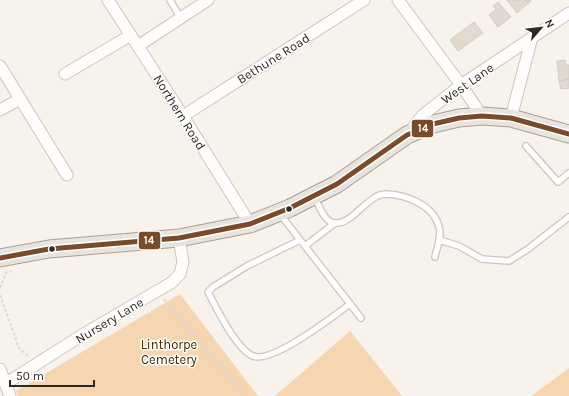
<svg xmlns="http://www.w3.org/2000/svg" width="569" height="396" font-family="Karla,sans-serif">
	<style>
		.green { fill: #f6d5b1 }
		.building { fill: #e4d9cf; stroke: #d0cdc8 }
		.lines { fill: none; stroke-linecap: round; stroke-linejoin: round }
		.service-casing { stroke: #cac6c2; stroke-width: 8 }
		.minor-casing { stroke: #cac6c2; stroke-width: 13 }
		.primary-casing { stroke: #aaa197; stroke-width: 19 }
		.path { stroke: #dbd9d8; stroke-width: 2; stroke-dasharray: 3 2; stroke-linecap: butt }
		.service { stroke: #fefdfc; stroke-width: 5.5 }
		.minor { stroke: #fefdfc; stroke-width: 11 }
		.primary { stroke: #e7e3de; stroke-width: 17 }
		.bus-1-casing { stroke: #fff; stroke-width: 8 }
		.bus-1 { stroke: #7a4b2a; stroke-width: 5 }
		.bus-dot { fill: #2d2a26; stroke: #fff; stroke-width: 1.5 }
		.labels { text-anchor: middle; stroke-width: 3; stroke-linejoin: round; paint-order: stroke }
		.street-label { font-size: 13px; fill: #2d2a26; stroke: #fff }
		.park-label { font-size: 13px; fill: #402501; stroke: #fff }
		.line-badge { stroke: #fff; stroke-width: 1.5 }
		.badge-label { font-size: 11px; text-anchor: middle; font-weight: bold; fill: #fff }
	</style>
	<rect width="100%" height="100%" fill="#f7f2ec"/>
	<path class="green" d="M180,294l78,102h-240l-2,-5z
		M350,331l52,65h-127z
		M569,368v28h-38z"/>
	<path class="building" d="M507,0h23l1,1 -14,12z
		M498,2l13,15 -13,10 -9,-12 7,-6 -3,-3z
		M474,22l9,11 -25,18 -8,-11z
		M565,60l1,5h3v14l-10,2 -2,-20z
		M569,79v9l-8,1 -2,-8z"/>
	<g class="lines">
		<g class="service-casing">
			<path id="service" d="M170,0l10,17
				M526,146l32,36 11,-9
				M315,198c4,8 10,25 20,25 17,2 32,-28 50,-29 20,0 49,11 54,33 3,9 -2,20 -4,30
				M280,214l81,104
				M300,240l-53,26 -34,21 -5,5c9,17 28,57 45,64 19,8 81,-40 97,-52
				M439,240l20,6 23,13 27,2 19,-12 41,-32
				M305,246l30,-23"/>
		</g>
		<g class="minor-casing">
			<path id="minor" d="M108,0l75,116 67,108
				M398,0l63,85 21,31
				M138,46l70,-46
				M0,66l67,109
				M65,74l66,-39
				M0,110l20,-11
				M183,116l181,-116
				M511,118l21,-81
				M409,133l14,-18 38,-30 108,-72
				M0,369l10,27
				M5,384l82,-52 84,-49 9,-9 3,-12 -4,-24"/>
		</g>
		<g class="primary-casing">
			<path id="primary" d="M0,258l49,-9 130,-11 71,-14 40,-16 47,-24 70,-49 26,-11 26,-6 23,-2 29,2 58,16"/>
		</g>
		<path class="path" d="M0,288l6,-15 5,-2
			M0,295l19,53 9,8
			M164,299l80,97"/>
		<use href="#service" class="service"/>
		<use href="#minor" class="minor"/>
		<use href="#primary" class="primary"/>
		<g class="bus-1-casing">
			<path id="bus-1" d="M0,258l49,-9 130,-11 71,-14 40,-16 47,-24 70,-49 26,-11 26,-6 23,-2 29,2 58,16"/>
		</g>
		<use href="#bus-1" class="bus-1"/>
	</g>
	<g class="bus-dot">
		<circle cx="289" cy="209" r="3.5"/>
		<circle cx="52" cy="249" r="3.5"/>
	</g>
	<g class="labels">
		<g class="street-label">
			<text transform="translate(273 58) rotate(-32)" y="5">Bethune Road</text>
			<text transform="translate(467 83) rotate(-35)" y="5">West Lane</text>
			<text transform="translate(180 112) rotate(58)" y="5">Northern Road</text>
			<text transform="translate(109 320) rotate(-31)" y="5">Nursery Lane</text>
		</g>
		<g class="park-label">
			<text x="169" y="349">Linthorpe<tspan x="169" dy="15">Cemetery</tspan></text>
		</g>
	</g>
	<g class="line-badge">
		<rect x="411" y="119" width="23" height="19" rx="4" fill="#7a4b2a"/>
		<rect x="138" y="231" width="23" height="19" rx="4" fill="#7a4b2a"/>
	</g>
	<g class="badge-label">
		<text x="423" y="132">14</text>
		<text x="149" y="244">14</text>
	</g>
	<g transform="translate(541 28) rotate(62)" stroke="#ffffff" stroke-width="3" paint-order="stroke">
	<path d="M0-3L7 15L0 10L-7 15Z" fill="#2d2a26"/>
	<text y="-6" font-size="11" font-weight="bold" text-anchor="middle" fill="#2d2a26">N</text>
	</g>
	<path d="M10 380v6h84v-6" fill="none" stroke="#2d2a26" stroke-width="2"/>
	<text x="16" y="380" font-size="12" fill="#2d2a26" stroke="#ffffff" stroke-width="3" paint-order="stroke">50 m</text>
</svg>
